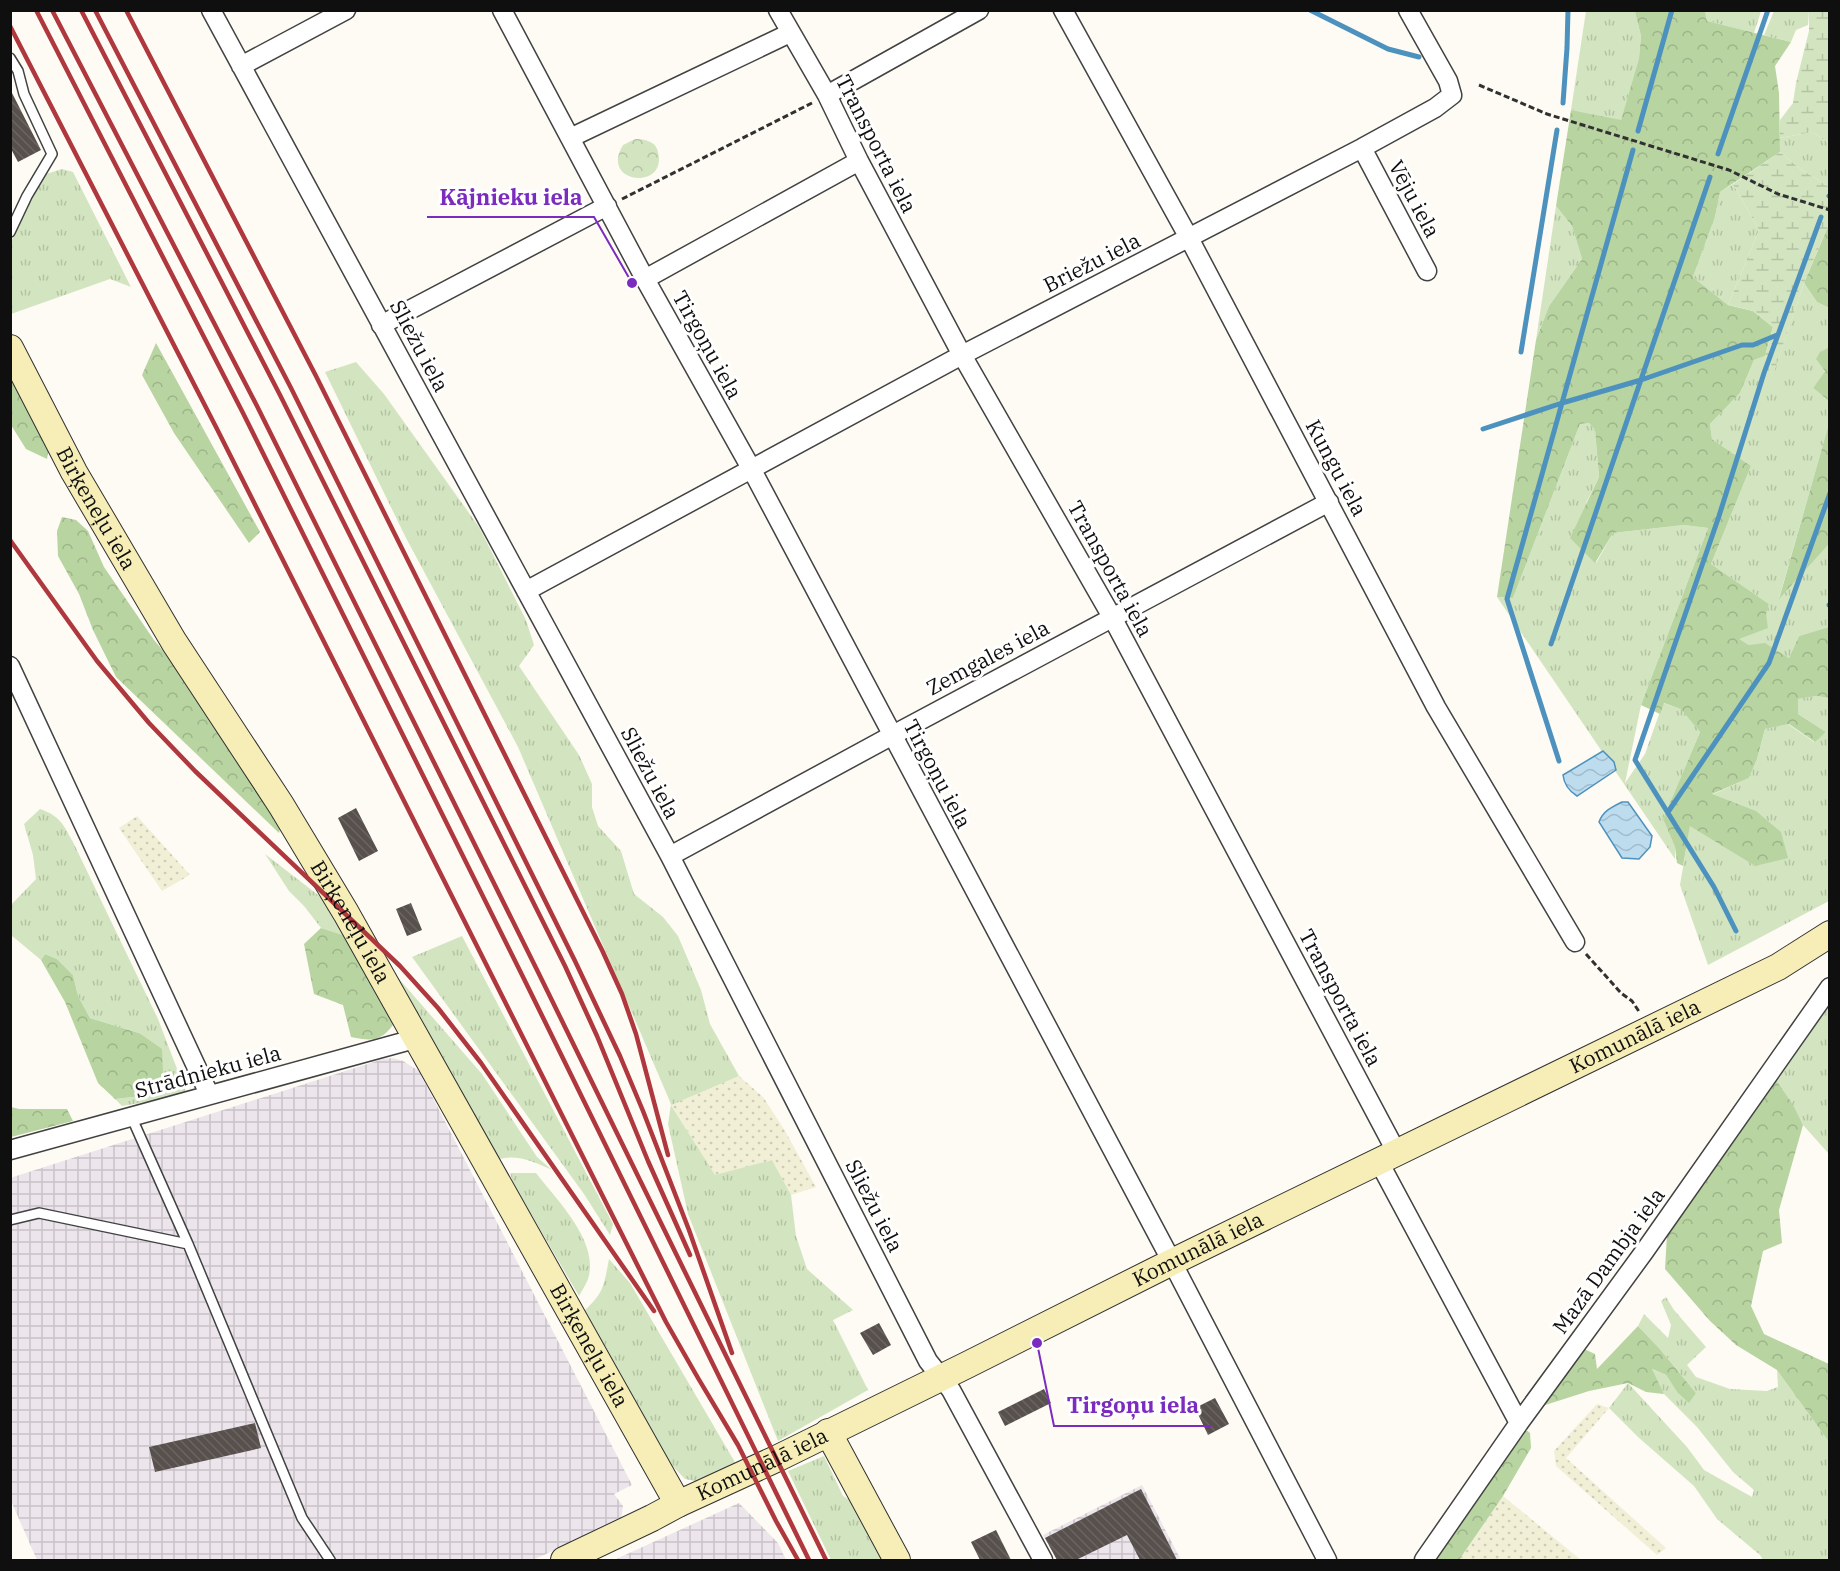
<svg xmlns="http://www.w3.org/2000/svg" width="1840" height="1571" font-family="'IBM Plex Serif',serif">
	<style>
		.industrial { fill: url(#industrial-grid) }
		.farmland { fill: url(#farmland-dots) }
		.grass { fill: url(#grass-tufts) }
		.forest { fill: url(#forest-crowns) }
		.wetland { fill: url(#wetland-marsh) }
		.park { fill: url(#park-crowns) }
		.water { fill: url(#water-waves); stroke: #4d92be; stroke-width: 1.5 }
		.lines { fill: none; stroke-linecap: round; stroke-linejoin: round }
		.stream { stroke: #4d92be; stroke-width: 5 }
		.building { fill: url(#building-back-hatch) }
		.lane-casing { stroke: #424242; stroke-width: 12 }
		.street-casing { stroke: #424242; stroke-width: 21 }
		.secondary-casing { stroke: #313131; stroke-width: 28 }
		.path { stroke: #313131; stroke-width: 3; stroke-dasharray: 6 3; stroke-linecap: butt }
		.lane { stroke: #fff; stroke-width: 9 }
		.street { stroke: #fff; stroke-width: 18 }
		.secondary { stroke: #f6eeb6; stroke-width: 26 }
		.rail { stroke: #af373e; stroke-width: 4.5 }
		.labels { text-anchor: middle; stroke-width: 6; stroke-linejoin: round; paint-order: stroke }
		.street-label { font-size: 21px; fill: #0f0f0f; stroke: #fff }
		.leader { fill: none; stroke: #7b2cbf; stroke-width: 2 }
		.callout-dot { fill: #7b2cbf; stroke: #fff; stroke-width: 2 }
		.callout-label { font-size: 22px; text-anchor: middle; font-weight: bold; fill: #7b2cbf; stroke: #fff; stroke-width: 6; stroke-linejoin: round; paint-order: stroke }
	</style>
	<defs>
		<pattern id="industrial-grid" width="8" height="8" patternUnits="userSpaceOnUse" patternTransform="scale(1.5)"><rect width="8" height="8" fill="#ece5ec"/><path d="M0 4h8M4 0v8" fill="none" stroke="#c9c3c9"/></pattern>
		<pattern id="farmland-dots" width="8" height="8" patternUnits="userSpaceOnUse" patternTransform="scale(1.5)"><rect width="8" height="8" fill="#f1efd5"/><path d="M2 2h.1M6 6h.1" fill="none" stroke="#cdccb6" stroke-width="1.8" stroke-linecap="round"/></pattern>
		<pattern id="grass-tufts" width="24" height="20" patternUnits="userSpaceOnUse" patternTransform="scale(1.5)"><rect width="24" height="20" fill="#d3e5c0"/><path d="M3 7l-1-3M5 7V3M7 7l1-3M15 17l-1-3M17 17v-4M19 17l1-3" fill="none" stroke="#b4c3a4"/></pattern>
		<pattern id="forest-crowns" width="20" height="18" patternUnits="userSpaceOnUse" patternTransform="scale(1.5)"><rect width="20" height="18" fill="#b8d4a1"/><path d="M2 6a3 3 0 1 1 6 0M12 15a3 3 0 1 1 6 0" fill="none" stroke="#9db589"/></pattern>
		<pattern id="wetland-marsh" width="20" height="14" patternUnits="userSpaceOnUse" patternTransform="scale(1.5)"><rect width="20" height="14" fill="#d3e5c0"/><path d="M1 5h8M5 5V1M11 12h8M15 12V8" fill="none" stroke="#b4c3a4"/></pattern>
		<pattern id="park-crowns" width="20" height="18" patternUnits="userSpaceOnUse" patternTransform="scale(1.5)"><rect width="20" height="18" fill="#d3e5c0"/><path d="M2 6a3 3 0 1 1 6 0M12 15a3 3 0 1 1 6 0" fill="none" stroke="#b4c3a4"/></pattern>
		<pattern id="water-waves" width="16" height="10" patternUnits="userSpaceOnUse" patternTransform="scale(1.5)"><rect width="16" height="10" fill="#bdddef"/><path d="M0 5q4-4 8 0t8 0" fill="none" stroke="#a1bccc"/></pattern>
		<pattern id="building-back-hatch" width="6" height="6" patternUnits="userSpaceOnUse" patternTransform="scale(1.5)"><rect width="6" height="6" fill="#57504d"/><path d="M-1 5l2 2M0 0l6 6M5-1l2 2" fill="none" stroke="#6a6562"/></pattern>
	</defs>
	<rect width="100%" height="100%" fill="#fdfbf3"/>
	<path class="industrial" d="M393,1058l10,3 16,10 213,414 -18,9 9,12 -2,14 -88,40h-496l-26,-59 -1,-323 373,-119z
		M1142,1485l39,75h-124l-14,-25z
		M739,1503l39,40 8,17h-172z"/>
	<path class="farmland" d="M137,816l53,59 -28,16 -43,-63z
		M739,1076l24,21 21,32 32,58 -25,8 -19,-35 -57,16 -44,-72z
		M1597,1404l12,4 -43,50 100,90 -9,7 -101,-89 -2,-15z
		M1503,1496l78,64h-122z"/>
	<path class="grass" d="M1633,10l2,2 6,24 -2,22 -18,63 -50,-11 15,-99z
		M1705,11h56l-7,22 -47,-12z
		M1774,11h35l-1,14 -12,5 -5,12 -27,-7z
		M1812,132l17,11v44l-30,-19 -19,-16v-14z
		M62,169l11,3 58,115 -21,-8 -99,35v-72l22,-49 13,-19z
		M1733,184l26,46 -31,75 -35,-28 22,-60 5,-25z
		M1556,206l16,20 10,33 -33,47 -13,34z
		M1804,283l13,19 12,6v39l-9,5 5,19 -12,17 16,13v23l-50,174 50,-54 1,83 -31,9 -10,22 -40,-13 -11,-6 27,-25 4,-10 -58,-40 40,-98 -39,-27 -2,-15 30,-31 14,-33 11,-4 7,21z
		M356,362l28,32 95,133 47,93 8,25 -15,21 60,89 13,29v23l6,19 23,25 13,43 29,23 15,19 23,54 9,34 29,52 -68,29 44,70 57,-15 19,35 5,41 11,33 46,41 -20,10 35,70 -90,51 -90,-227 -20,-90 3,-20 -153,-357 -112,-209 -81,-166z
		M1589,423l6,7 4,47 -13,26 10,60 17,-30 71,-8 24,3 -67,177 -16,78 20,-29 18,-51 19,6 18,23 -37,87 12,28v12l-178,-262 16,1 67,-174z
		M1817,696l12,2v203l-121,64 -28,-80 10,-60 65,41 -44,-71 38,-17 8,-19 8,-30 23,-5 26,18 12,-10 -28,-18v-15z
		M40,809c20,7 23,15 33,33l85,177 29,76 -65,11 -7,-7 27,-3 -3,-63 -49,-15 -12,-22 -5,-21 -16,-16 -12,-5 -4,6 -30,-25 -1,-29 26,-27 -3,-24 -9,-31z
		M265,854l57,44 11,21 13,17 -25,-8 -17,-22 -15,-15z
		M462,936l151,288 -3,11 -26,-41 -172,-237z
		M380,957l102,117 55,83 15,13c-17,-8 -35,-16 -53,-11z
		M1829,1006v148l-26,-29 -27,-45z
		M510,1173h26c20,26 64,69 52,106 -2,6 -6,11 -9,17l-65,-111z
		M609,1259l21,24 106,181 -36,18 -15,-3 -26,-27 -75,-141c20,-18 20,-26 25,-52z
		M1666,1297l8,13 32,37 -19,18 9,12 34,12 37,2 11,-4 -1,-17 52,72v118h-66l-3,-5 -43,-36 -23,-33 -56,-49 -29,-29 19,-25 59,64 17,23 48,27 2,-7 -21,-18 -36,-45 -33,-33 -13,-25 15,6 11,17 19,1 -37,-45 -21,-22 6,-12 24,24 3,-13 -10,-24z
		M824,1456l19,40 12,7 30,57h-54l-43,-89z"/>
	<path class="forest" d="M1633,11h72l2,10 84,21 -16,24 4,27 1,59 -60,40 -5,25 -22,60 35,28 25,6 20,16 -8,29 -11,4 -14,33 -30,31 2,15 39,27 -40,98 58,40 -3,10 2,14 -29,11 10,6 16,-2 24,15 10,-22 30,-9v71l-12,-2 -19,3v15l28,18 -11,10 -26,-18 -24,5 -8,30 -8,19 -37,16 44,17 25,21 7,26 -33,8 -65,-40 -7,40 -6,-3 -2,-16 -12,-28 37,-87 -19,-23 -17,-6 -4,11 -19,-9 67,-177 -24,-3 -71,8 -18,30 -25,-25 29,-61 -4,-47 -6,-7 -9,1 -67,174 -16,-1 39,-257 13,-34 33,-47 -10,-33 -16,-20 15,-96 50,10 18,-62 2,-22 -6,-24z
		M1829,224v84l-12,-6 -13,-19z
		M156,343l104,189 -11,11 -75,-110 -32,-58z
		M1829,347v54l-16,-13 12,-17 -9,-12 4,-7z
		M10,368l39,80 -2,11 -21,-10 -15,-24z
		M1829,424v120l-50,55 49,-172z
		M62,517l14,3 12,11 16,36 50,73 40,47 87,138 -2,8 -163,-156 -23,-47 -14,-36 -21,-38 -1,-25z
		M321,928l25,8 34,55 13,34c-13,17 -22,16 -42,12l-8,-32 -29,-11 -10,-50z
		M45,954l12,5 16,16 5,21 12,22 49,15 23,16 1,24 -1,6 -20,17 -27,3 -17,-16 -33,-81 -24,-42z
		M1776,1080l17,25 10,20 -24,85 3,33 -19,8 -12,55 13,28 65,30v78l-52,-72 -41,-25 -26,-24 -45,-52 2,-34z
		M11,1107l8,2h48l6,12 -62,16z
		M1638,1326l21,22 37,45 -7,10 -12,-11 -11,-17 -14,-6 12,25 -18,-2 -18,-9 -39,8 -50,16 43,-59 13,6 2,15z
		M1524,1428l6,5 1,15 -28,48 -44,64h-26z"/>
	<path class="wetland" d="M1809,11h20v132l-17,-11 -32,6v-18l13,-17 3,-20 13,-52z
		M1780,152l19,16 30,19v37l-25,59 -32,95 -7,-22 8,-29 -20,-16 -25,-6 31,-75 -26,-46z"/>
	<path class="park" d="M635,139c9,0 21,2 23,13 10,39 -59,32 -35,-7z"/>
	<path class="water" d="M1603,751l11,11 2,8 -39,26c-8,-5 -13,-12 -14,-21z
		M1622,802h6l24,34 -2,11 -11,12 -17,-1 -23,-36c4,-11 13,-15 23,-20z"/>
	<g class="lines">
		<path class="stream" d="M1310,10l78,39 31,8
			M1563,103l4,-55 1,-38
			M1638,131l34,-121
			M1718,154l50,-144
			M1829,196l1,-1
			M1521,352l36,-222
			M1483,429l79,-26 79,-23 101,-35h11l24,-10
			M1829,605h1
			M1551,644l159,-467
			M1559,761l-52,-162 126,-449
			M1668,812l101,-149 61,-170
			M1736,931l-22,-44 -79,-127 84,-244 45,-143 57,-156"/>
	</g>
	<path class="building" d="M10,89l31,61 -23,12 -8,-15z
		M356,808l22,43 -19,10 -21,-43z
		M411,903l11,27 -15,6 -11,-27z
		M879,1323l12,22 -18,10 -13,-22z
		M1044,1389l7,14 -46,23 -7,-14z
		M1215,1398l14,26 -21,11 -13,-27z
		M255,1423l6,25 -106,24 -6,-25z
		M1141,1489l36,71h-37l-13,-25 -51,25h-19l-12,-22z
		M996,1530l15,30h-31l-9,-18z"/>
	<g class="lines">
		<g class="lane-casing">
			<path id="lane" d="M10,58l8,13 6,23 28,60 -25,42 -17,36
				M131,1116l57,128 114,274 28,42
				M10,1220l29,-7 149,31"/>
		</g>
		<g class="street-casing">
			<path id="street" d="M211,10l459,846 258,505 23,29 92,170
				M502,10l143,269 107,191 420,792 155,298
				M778,10l49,85 32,66 103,194 150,262 285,536
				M1063,10l126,228 247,469 139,235
				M241,66l105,-56
				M827,95l152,-85
				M570,138l220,-105
				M1362,148l65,123
				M645,279l214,-118
				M381,325l226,-119
				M526,591l436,-236 400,-207 73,-40 17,-13 -4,-14 -40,-71
				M10,666l199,428
				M670,856l221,-120 438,-234
				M10,1150l408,-112
				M1379,1162l140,261
				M1424,1560l95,-137 125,-171 186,-265"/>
		</g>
		<g class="secondary-casing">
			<g id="secondary">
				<path id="s1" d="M10,348l64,124 100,170 107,163 65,108 332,591"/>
				<path d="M828,1432l69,128"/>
				<path id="s2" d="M564,1560l88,-42 26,-14 98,-45 191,-94 205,-103 606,-295 52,-33"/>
			</g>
		</g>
		<path class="path" d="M1479,85l68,29 182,56 49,24 52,16
			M622,199l190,-96
			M1586,954l35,39 11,8 8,12"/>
		<use href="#lane" class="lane"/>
		<use href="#street" class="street"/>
		<use href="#secondary" class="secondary"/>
		<path class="rail" d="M36,10l207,403 283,570 283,577
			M52,10l205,396 283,570 286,584
			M81,10l199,385 285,571 32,70 51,125 42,94
			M95,10l196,378 284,573 45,95 23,55 46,119 43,123
			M126,10l190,366 286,574 20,44 14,40 32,121
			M10,26l206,401 450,895 32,56 40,67 38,76 22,39
			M10,540l87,121 52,62 46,48 205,195 38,42 43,55 173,248"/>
	</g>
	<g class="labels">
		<g class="street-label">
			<text transform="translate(876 144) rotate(63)" y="7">Transporta iela</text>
			<text transform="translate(1414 199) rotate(62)" y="7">Vēju iela</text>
			<text transform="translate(1092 263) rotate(-27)" y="7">Briežu iela</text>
			<text transform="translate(707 345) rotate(61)" y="7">Tirgoņu iela</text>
			<text transform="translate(419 346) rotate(62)" y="7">Sliežu iela</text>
			<text transform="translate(1336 468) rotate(62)" y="7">Kungu iela</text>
			<text dy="7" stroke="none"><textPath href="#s1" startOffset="182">Birķeneļu iela</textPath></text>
			<text transform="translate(1110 569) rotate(61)" y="7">Transporta iela</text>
			<text transform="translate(988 658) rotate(-28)" y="7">Zemgales iela</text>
			<text transform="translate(650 773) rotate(62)" y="7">Sliežu iela</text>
			<text transform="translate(937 774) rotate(62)" y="7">Tirgoņu iela</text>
			<text dy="7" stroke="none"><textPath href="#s1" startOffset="668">Birķeneļu iela</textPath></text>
			<text transform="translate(1340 998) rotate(62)" y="7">Transporta iela</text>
			<text dy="7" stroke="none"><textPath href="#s2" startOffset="1192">Komunālā iela</textPath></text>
			<text transform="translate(208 1072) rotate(-15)" y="7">Strādnieku iela</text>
			<text transform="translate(874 1206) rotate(63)" y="7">Sliežu iela</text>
			<text dy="7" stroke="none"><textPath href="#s2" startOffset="706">Komunālā iela</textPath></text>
			<text transform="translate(1609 1261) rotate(-54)" y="7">Mazā Dambja iela</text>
			<text dy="7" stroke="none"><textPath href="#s1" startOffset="1154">Birķeneļu iela</textPath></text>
			<text dy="7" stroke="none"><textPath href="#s2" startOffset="220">Komunālā iela</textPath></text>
		</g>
	</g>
	<path class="leader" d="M632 283L594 217H427M1037 1343L1054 1426H1211"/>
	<g class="callout-dot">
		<circle cx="632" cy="283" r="6"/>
		<circle cx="1037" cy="1343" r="6"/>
	</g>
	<g class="callout-label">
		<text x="511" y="205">Kājnieku iela</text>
		<text x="1133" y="1413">Tirgoņu iela</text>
	</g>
	<rect width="1840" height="1571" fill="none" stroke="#0f0f0f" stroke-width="24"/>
</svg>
